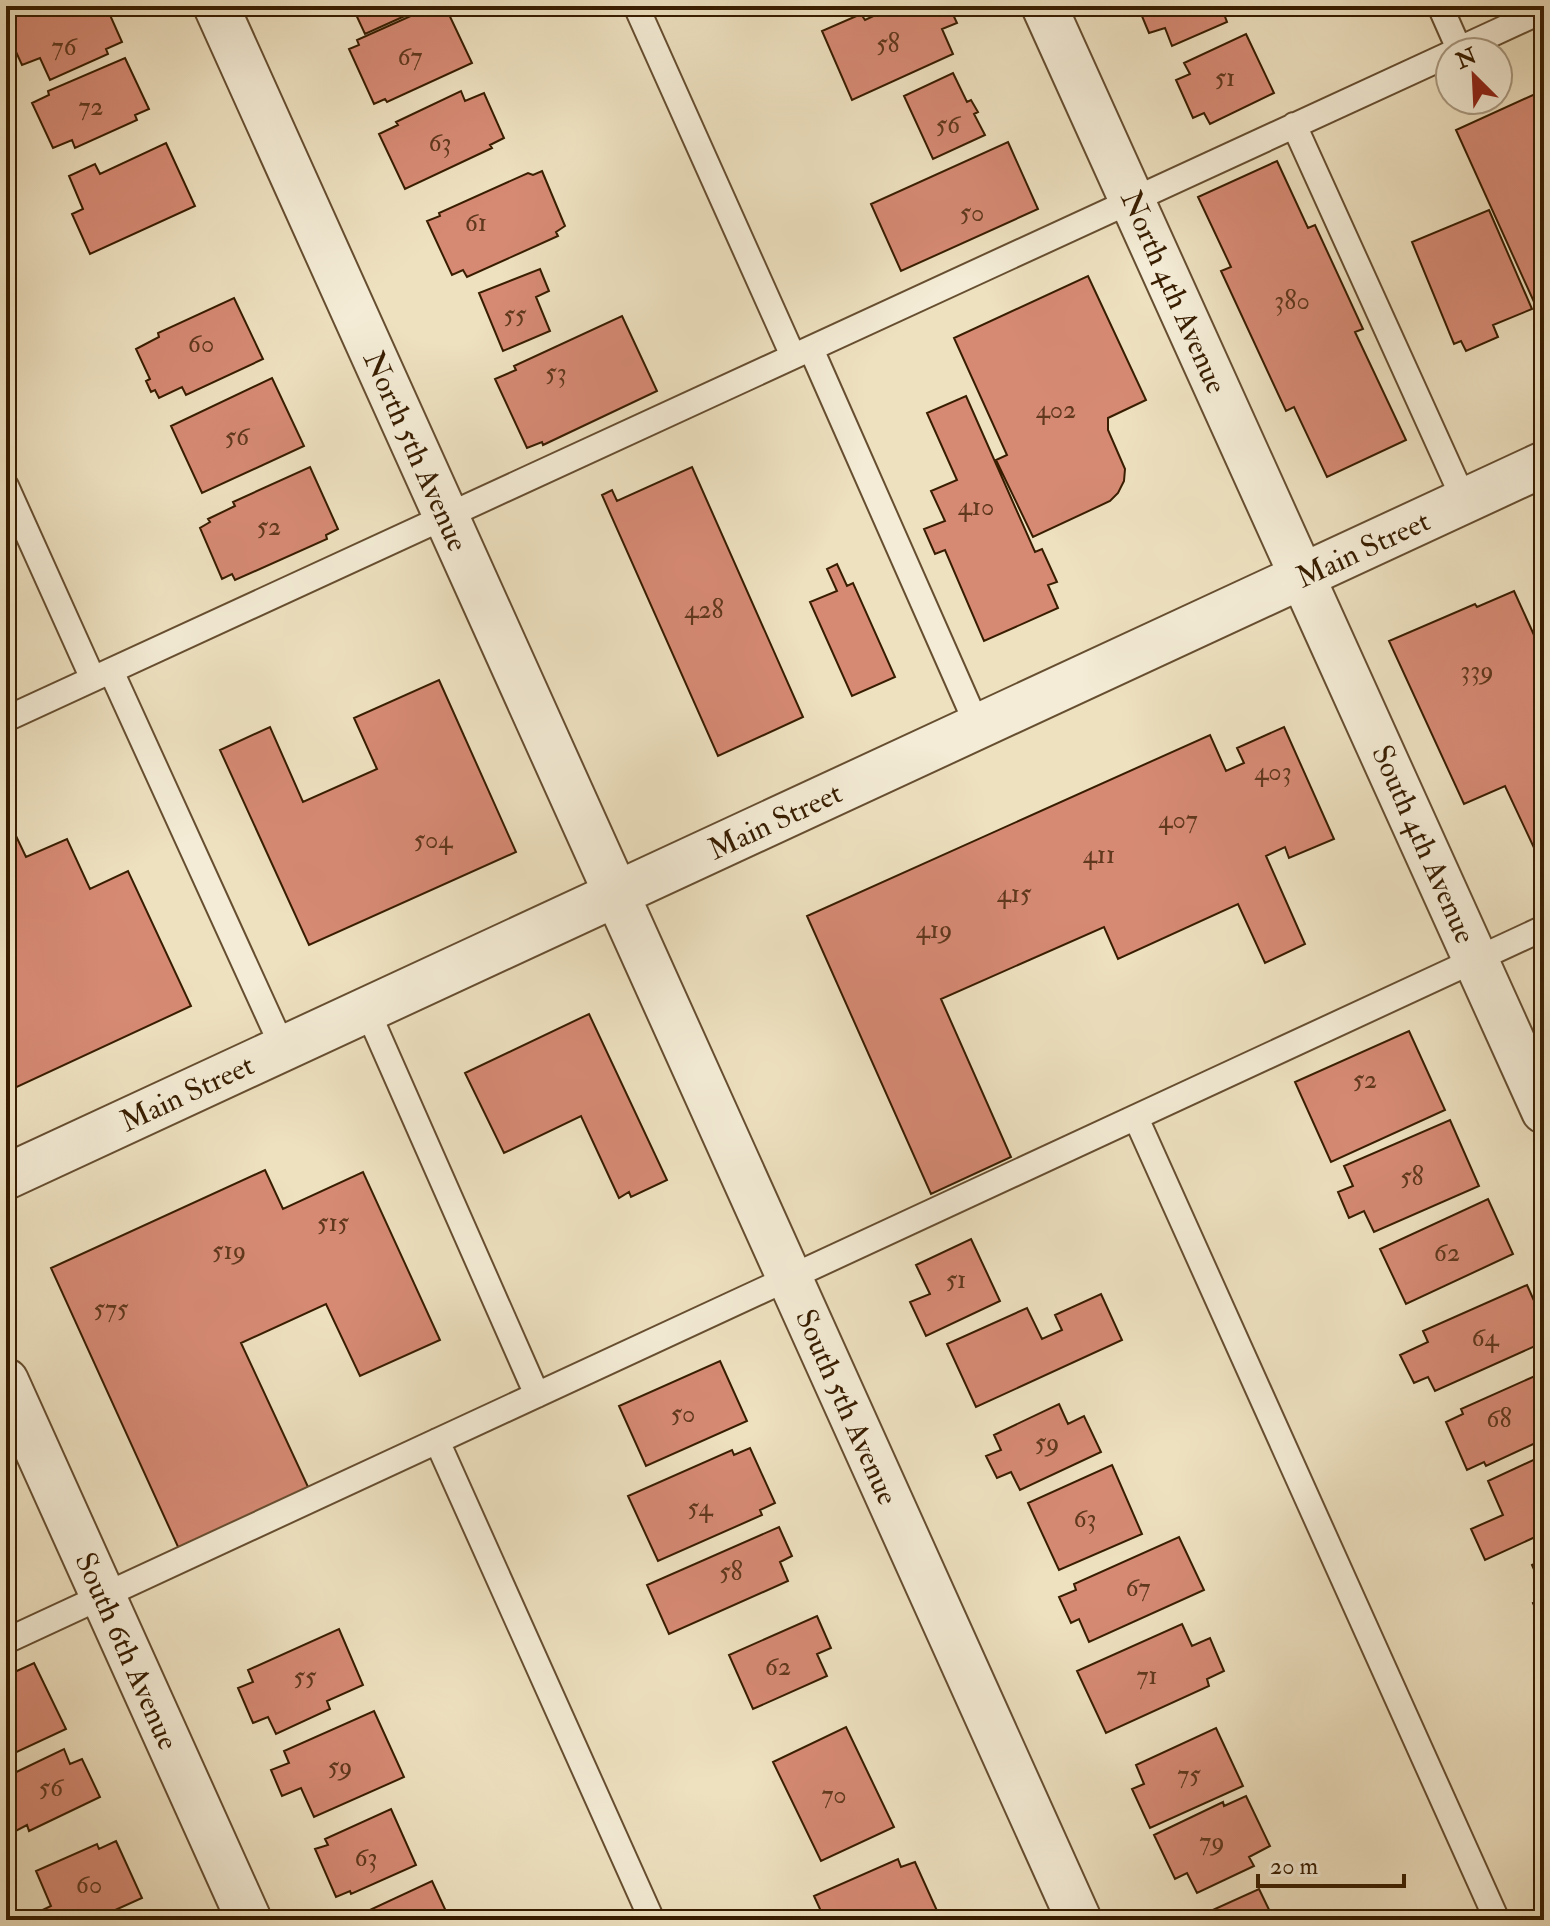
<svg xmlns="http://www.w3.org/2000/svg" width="1550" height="1926" font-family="'IM FELL Double Pica',serif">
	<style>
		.building { fill: #d68a74; stroke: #381d00; stroke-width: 2 }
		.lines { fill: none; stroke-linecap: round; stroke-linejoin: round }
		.service-casing { stroke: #664e30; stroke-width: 28 }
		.minor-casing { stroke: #664e30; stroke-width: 48 }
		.tertiary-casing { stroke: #664e30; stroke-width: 48 }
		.service { stroke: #f4ecd6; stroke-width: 24 }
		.minor { stroke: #f4ecd6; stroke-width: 44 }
		.tertiary { stroke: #f4ecd6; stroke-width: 44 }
		.labels { text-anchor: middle; stroke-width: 6; stroke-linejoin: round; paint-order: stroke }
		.number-label { font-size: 26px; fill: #60381d }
		.street-label { font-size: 30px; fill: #381d00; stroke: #f4ecd6 }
	</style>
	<rect width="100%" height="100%" fill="#eee1c0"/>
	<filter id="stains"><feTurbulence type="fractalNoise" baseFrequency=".0025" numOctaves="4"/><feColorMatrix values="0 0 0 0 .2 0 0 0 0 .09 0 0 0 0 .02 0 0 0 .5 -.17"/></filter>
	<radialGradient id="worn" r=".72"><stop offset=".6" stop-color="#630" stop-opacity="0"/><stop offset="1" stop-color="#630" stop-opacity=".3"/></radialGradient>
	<path class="building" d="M38,6h68l16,36 -16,7 2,5 -58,26 -10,-22 -18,7 -16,-35v-10z
		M352,6h75l-62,28z
		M433,6h12l27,57 -85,39 -2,-3 -11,5 -25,-55 10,-4 -2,-5z
		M895,6h54l8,17 -15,6 11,25 -101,46 -30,-69 39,-17 4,6z
		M1146,6h75l6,16 -55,24 -7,-18 -16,5 -10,-24z
		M1246,34l28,59 -64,31 -6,-11 -11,5 -17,-38 14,-6 -6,-11z
		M125,58l24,51 -14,6 2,5 -62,28 -3,-8 -19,8 -21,-45 17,-8 -1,-4z
		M953,73l14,29 4,-2 7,12 -4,2 11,21 -52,24 -29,-63z
		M1544,90v234l-88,-194z
		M461,91l4,10 19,-8 20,45 -14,7 2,3 -87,41 -26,-55 19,-9 -2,-3z
		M1008,142l30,67 -137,62 -30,-67z
		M166,143l29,63 -105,48 -18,-40 11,-5 -14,-33 26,-12 5,10z
		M1277,161l31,67 7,-3 48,104 -8,3 51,108 -79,37 -33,-70 -8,4 -65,-140 10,-4 -33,-70z
		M542,171l23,55 -9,6 2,4 -91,41 -4,-7 -11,5 -25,-54 13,-5 -1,-3 89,-40 5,2z
		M1489,210l43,99 -39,16 5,12 -32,14 -5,-10 -7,3 -42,-102z
		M540,269l9,22 -13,6 14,34 -47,20 -24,-58z
		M1088,276l58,124 -38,18v12l17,39 -1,12 -6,12 -8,8 -77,36 -37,-77 11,-5 -53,-117z
		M234,298l29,61 -77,36 -4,-8 -23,11 -4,-8 -4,2 -5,-11 4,-2 -14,-30 23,-12 -1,-4z
		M622,316l35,75 -114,54 -1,-3 -15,6 -32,-69 21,-9 -2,-4z
		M272,378l32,68 -102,47 -31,-67z
		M966,396l69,156 7,-3 15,33 -9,3 10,23 -74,33 -39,-91 -10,4 -11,-25 21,-8 -14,-30 26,-11 -30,-67z
		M310,467l28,62 -12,6 1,4 -92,41 -3,-6 -10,5 -22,-51 10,-6 -2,-3 27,-13 -2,-4z
		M692,467l111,250 -85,39 -116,-261 10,-5 5,11z
		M837,564l10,22 6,-3 42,94 -43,19 -42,-94 27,-11 -10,-22z
		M1514,591l30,66 -1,210 -38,-81 -41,18 -75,-163 86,-37 2,3z
		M439,680l77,172 -207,93 -89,-195 50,-23 33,75 74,-33 -23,-51z
		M1284,727l50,112 -45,19 -4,-11 -19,9 39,88 -40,19 -27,-59 -120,55 -14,-32 -163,72 70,158 -80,37 -124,-278 403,-181 16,36 18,-8 -7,-15z
		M6,815l20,42 41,-18 23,50 38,-18 63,135 -185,86z
		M589,1014l78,166 -36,17 -2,-5 -10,6 -38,-82 -77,37 -39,-80z
		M1409,1031l36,79 -114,52 -36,-80z
		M1450,1120l29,66 -105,46 -10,-21 -15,7 -11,-26 15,-6 -9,-20z
		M265,1170l18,39 80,-37 77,168 -80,36 -34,-72 -85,39 68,146 -130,60 -128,-281z
		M1488,1199l25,55 -107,50 -26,-55z
		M971,1239l29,62 -74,35 -16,-34 20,-8 -14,-29z
		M1527,1285l17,38v19l-109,49 -7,-14 -14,6 -14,-28 28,-13 -5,-11z
		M1101,1294l21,46 -146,67 -29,-63 80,-36 15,31 20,-9 -7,-15z
		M720,1361l27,60 -101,45 -27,-60z
		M1544,1372v67l-58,27 -2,-4 -17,8 -21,-48 17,-8 -2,-5z
		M1059,1404l9,20 16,-8 17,36 -81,38 -9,-18 -14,6 -11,-22 15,-6 -7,-15z
		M750,1448l25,55 -15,7 2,5 -104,46 -30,-65 104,-46 2,5z
		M1544,1455v78l-59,27 -14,-31 32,-14 -15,-34z
		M1112,1465l30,69 -83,36 -31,-67z
		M779,1527l13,29 -12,6 8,19 -119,53 -22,-49z
		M1179,1537l25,53 -115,52 -10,-23 -8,4 -12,-26 17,-7 -2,-6z
		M1544,1559v33l-12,-27z
		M1544,1599v26h-1l-10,-22z
		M817,1616l14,32 -14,6 10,22 -74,33 -24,-54z
		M1182,1624l10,22 18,-8 14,33 -17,8 2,7 -103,47 -29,-62z
		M339,1629l24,56 -36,16 3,8 -54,25 -8,-17 -15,6 -15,-35 15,-6 -5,-12z
		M34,1663l32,66 -60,28v-81z
		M374,1711l30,66 -90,40 -13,-29 -19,8 -11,-26 18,-7 -5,-12z
		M846,1727l48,100 -73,34 -48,-99z
		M1216,1728l27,58 -93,42 -18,-39 12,-5 -8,-19z
		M64,1749l6,15 12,-5 18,38 -71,34 -2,-6 -17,9 -4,-8v-49z
		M1246,1796l24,50 -21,11 5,9 -57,27 -10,-20 -12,6 -21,-44 69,-33 1,4z
		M391,1809l25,56 -65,29 -1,-3 -14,6 -21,-48 13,-4 -3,-6z
		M116,1841l26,57 -49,22h-58l-3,-5 19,-9 -15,-35 61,-27 2,5z
		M898,1859l3,8 14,-5 23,51 -10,7h-103l-11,-24z
		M432,1881l18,39h-89l-2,-5z
		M1259,1889l15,31h-65l-3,-7z"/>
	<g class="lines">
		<g class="service-casing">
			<path id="service" d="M636,6l157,350
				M1440,6l19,43
				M1453,52l91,-42
				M1294,125l171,377
				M811,349l167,378
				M6,486l87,193
				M111,671l172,377
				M6,719l1444,-665
				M367,1010l170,385
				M1136,1118l361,802
				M437,1441l215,479
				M6,1641l1538,-713"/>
		</g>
		<g class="minor-casing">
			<path id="minor" d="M1044,6l500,1105
				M6,1381l243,539"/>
		</g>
		<g class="tertiary-casing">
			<path id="tertiary" d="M216,6l863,1914
				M6,1177l1538,-713"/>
		</g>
		<use href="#service" class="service"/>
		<use href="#minor" class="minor"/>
		<use href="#tertiary" class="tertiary"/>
	</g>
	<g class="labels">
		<g class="number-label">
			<text x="888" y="52">58</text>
			<text x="64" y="55">76</text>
			<text x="410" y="65">67</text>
			<text x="1225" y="86">51</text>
			<text x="91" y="115">72</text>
			<text x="948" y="133">56</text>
			<text x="440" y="151">63</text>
			<text x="972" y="221">50</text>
			<text x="476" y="231">61</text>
			<text x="1292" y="309">380</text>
			<text x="515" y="323">55</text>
			<text x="201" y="352">60</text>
			<text x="556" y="381">53</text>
			<text x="1056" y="418">402</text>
			<text x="237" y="445">56</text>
			<text x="976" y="515">410</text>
			<text x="269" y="535">52</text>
			<text x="704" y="618">428</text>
			<text x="1477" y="679">339</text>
			<text x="1273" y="780">403</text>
			<text x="1178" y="828">407</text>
			<text x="433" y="848">504</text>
			<text x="1099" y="863">411</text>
			<text x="1014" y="902">415</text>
			<text x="934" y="938">419</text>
			<text x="1365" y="1088">52</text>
			<text x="1412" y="1185">58</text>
			<text x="333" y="1231">515</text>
			<text x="229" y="1259">519</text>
			<text x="1447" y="1261">62</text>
			<text x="956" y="1288">51</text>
			<text x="111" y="1317">575</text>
			<text x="1485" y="1346">64</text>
			<text x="683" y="1422">50</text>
			<text x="1499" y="1427">68</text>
			<text x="1047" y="1451">59</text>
			<text x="700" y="1516">54</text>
			<text x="1085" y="1527">63</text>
			<text x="731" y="1580">58</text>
			<text x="1138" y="1596">67</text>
			<text x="778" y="1675">62</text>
			<text x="1147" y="1684">71</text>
			<text x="305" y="1685">55</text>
			<text x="340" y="1775">59</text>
			<text x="1189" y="1783">75</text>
			<text x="51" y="1796">56</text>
			<text x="834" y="1803">70</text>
			<text x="1212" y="1850">79</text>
			<text x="366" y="1866">63</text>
			<text x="89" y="1893">60</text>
		</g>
		<g class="street-label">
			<text transform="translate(1174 292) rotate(66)" y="10">North 4th Avenue</text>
			<text transform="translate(416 451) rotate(66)" y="10">North 5th Avenue</text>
			<text transform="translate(1363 549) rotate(-25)" y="10">Main Street</text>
			<text transform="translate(775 821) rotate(-25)" y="10">Main Street</text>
			<text transform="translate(1424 844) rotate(66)" y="10">South 4th Avenue</text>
			<text transform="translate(187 1093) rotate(-25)" y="10">Main Street</text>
			<text transform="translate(847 1407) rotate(66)" y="10">South 5th Avenue</text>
			<text transform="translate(127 1651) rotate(66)" y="10">South 6th Avenue</text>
		</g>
	</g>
	<rect width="1550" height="1926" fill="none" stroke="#eee1c0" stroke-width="32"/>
	<rect x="8" y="8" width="1534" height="1910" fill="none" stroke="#381d00" stroke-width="4"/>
	<rect x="16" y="16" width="1518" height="1894" fill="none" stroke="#381d00" stroke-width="2"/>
	<g transform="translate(1474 76) rotate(336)"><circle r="38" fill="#f4ecd6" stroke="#a99980" stroke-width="2"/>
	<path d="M0-6L14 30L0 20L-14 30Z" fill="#8f2418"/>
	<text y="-12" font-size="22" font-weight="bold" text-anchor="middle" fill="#381d00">N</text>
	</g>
	<path d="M1258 1874v12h146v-12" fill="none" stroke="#381d00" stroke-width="4"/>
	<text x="1270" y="1874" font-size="24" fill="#381d00" stroke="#f4ecd6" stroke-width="6" paint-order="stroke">20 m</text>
	<rect width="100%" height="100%" filter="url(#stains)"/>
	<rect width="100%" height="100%" fill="url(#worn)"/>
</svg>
